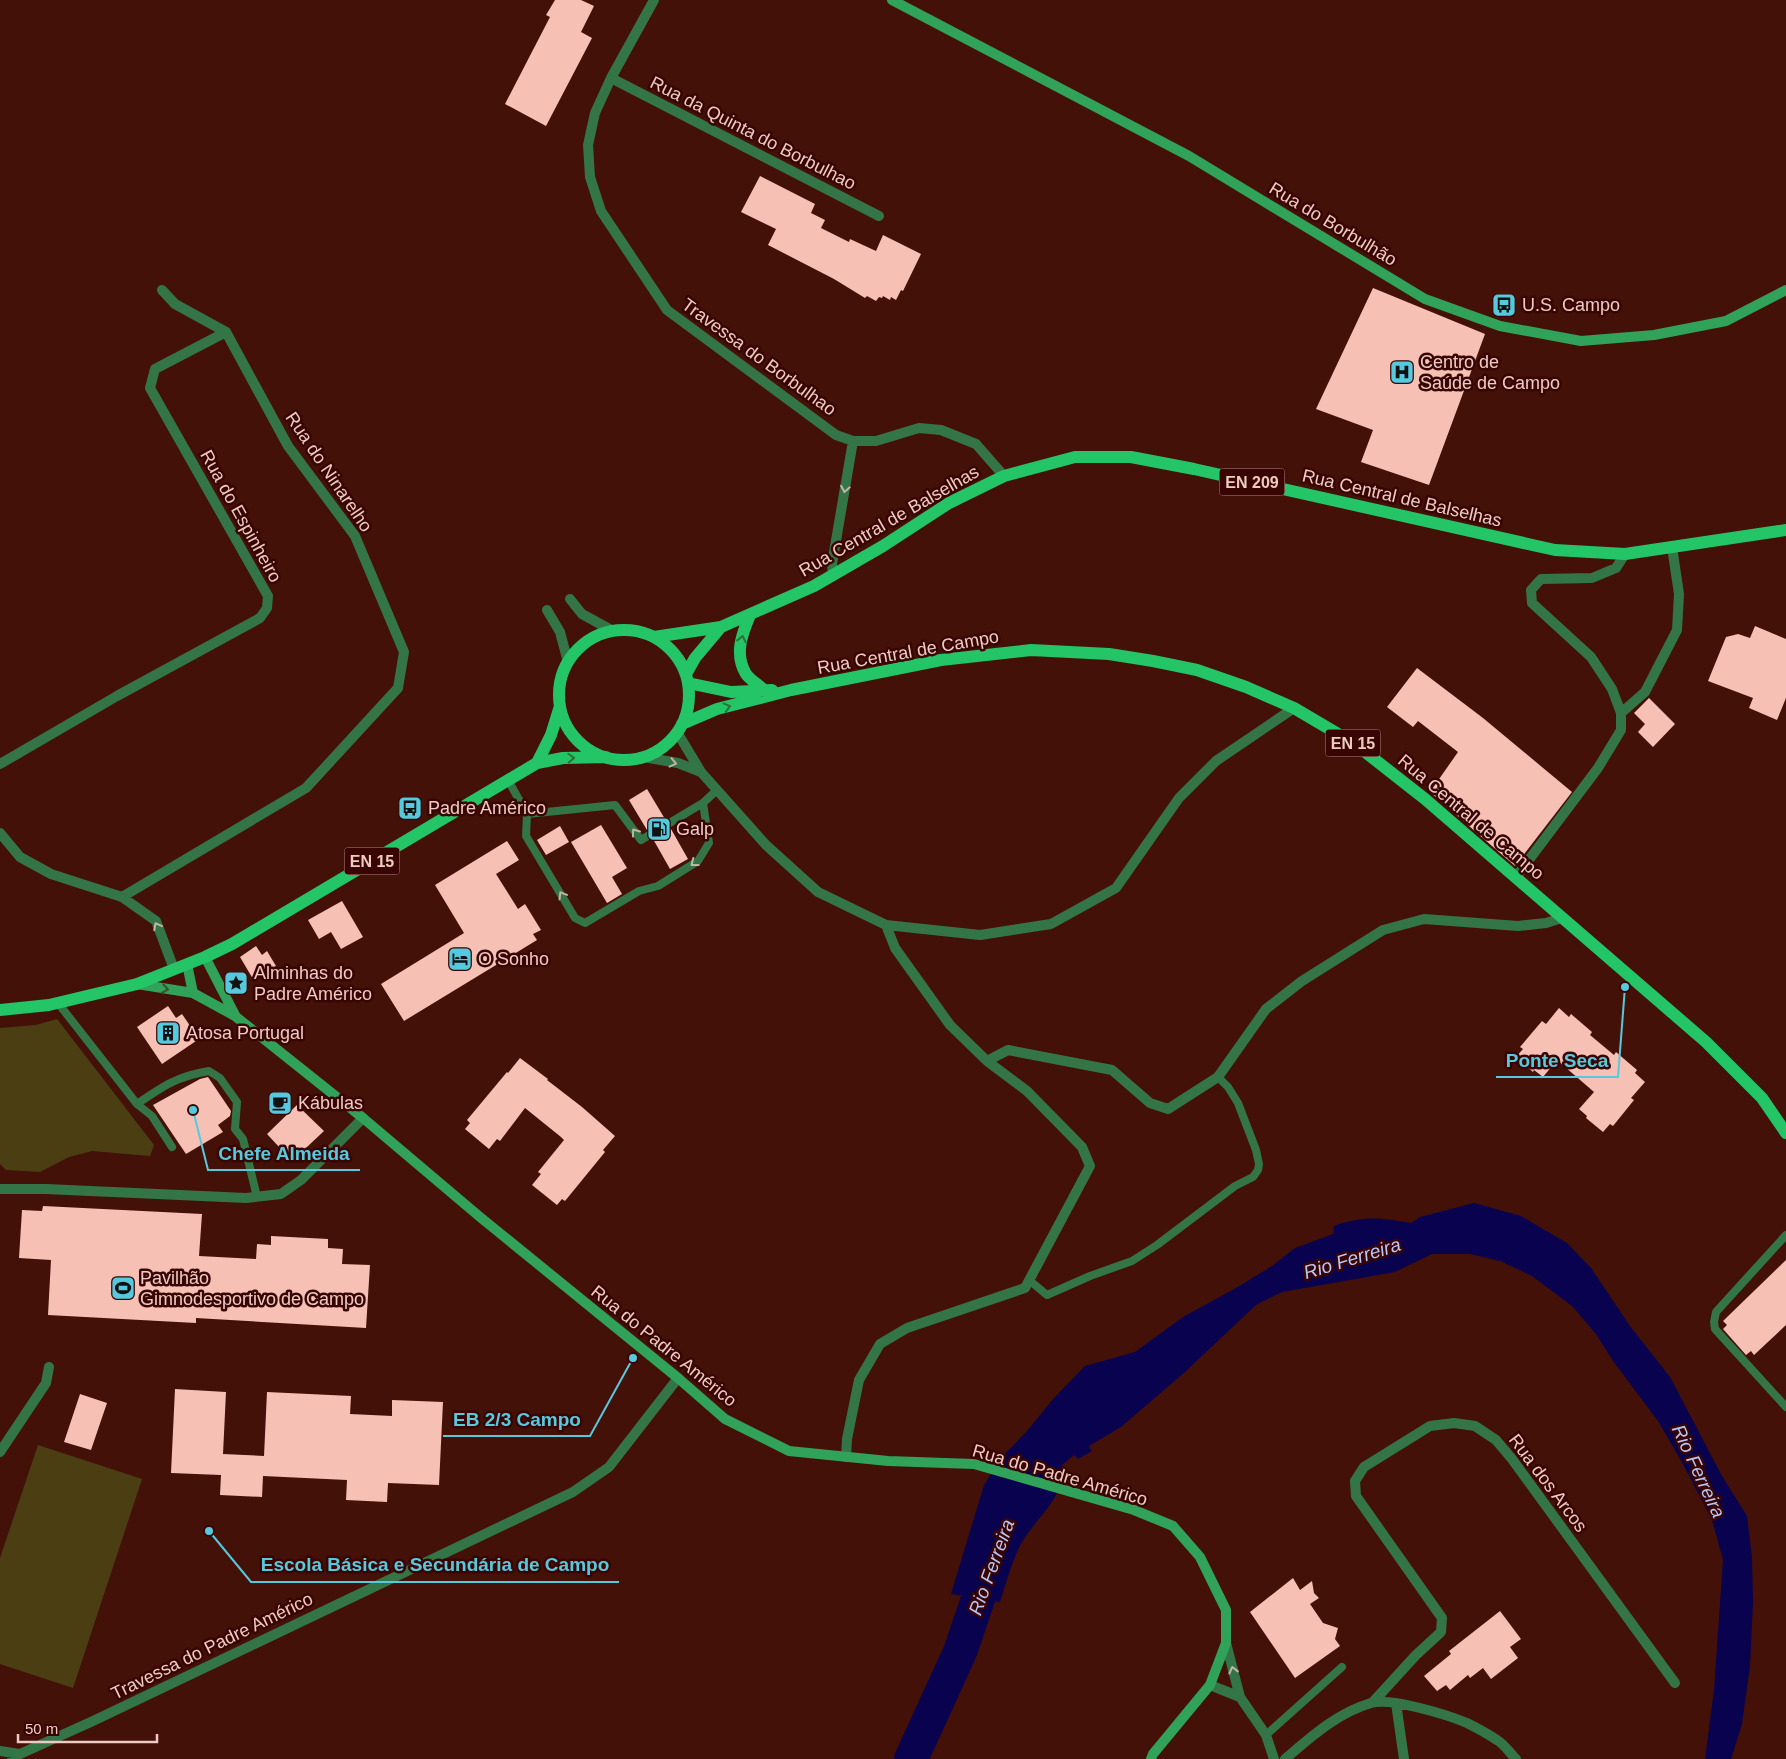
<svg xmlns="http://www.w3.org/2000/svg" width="1786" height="1759" font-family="Helvetica,sans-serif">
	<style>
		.green { fill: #4c3e13 }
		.water { fill: #09024e }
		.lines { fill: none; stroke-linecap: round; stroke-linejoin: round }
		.river { stroke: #09024e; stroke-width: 34 }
		.building { fill: #f6c0b5 }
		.lane { stroke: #347548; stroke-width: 8 }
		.street { stroke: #347548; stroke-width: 10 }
		.secondary { stroke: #31a259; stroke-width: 10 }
		.primary { stroke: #23c566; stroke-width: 12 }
		.oneway { stroke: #bfb5a5 }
		.oneway2 { stroke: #2d6f39 }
		.oneway3 { stroke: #35542e }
		.labels { text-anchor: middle; stroke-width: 5; stroke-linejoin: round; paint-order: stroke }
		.shield { fill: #390502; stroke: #b78f8a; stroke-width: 1 }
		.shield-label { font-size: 16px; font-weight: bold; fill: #edcac4 }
		.street-label { font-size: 18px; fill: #edcac4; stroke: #390502 }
		.poi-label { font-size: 18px; fill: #edcac4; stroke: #390502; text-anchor: start }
		.water-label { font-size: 19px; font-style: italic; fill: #b7c7fb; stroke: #390502 }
		.leader { fill: none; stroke: #55cadf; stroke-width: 2 }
		.callout-dot { fill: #55cadf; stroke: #390502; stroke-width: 2 }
		.callout-label { font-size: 19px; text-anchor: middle; font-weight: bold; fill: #55cadf; stroke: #390502; stroke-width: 5; stroke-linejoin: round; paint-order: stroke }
	</style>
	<rect width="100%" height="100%" fill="#441109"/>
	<path class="green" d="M57,1019l97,126 -4,11 -58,-5 -23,6 -29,15 -34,-2 -6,-6v-136l36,-3z
		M38,1445l104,34 -69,209 -73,-24v-106z"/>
	<path class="water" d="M1474,1203l47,13 46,27 24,25 39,58 40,51 52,99 25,40 5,41 1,46 -3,63 -8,58 -11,35h-26l9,-69 9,-130 -11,-40 -29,-56 -25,-43 -45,-60 -17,-27 -24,-28 -40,-30 -32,-15 -30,-7h-38l-37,18 -113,20 -26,13 -71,67 -64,55 -32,19 3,5 -14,8 -4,-4 -12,10c6,30 -28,55 -41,79 -9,17 -15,40 -21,58l-49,-8 33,-109 19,-29 24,-25 27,-33 31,-32 50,-14 48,-35 53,-29 36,-22 23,-18 38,-14 1,-8c30,-11 47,-8 77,-3l9,-6z"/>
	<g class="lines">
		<path class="river" d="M911,1759l49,-107 33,-97"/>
	</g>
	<path class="building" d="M555,0h26l13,6 -13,26 11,6 -46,88 -41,-22 45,-87 -4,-2z
		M760,176l55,28 -4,9 14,7 -4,8 28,14 1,-3 26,12 7,-16 38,19 -18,37 -2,-1 -5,10 -5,-3 -1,3 -7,-4 -1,2 -3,-1 -3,4 -9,-5 -2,2 -31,-19 -66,-34 8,-16 -35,-17z
		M1373,288l112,46 -56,151 -68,-23 12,-32 -57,-21z
		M1755,626l31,13v59l-9,22 -28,-12 4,-10 -45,-17 18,-44 12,-3 12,4z
		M1417,668l66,50 89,74 -57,74 -85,-74 28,-40 -40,-31 -5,6 -26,-20z
		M1649,698l26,26 -22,23 -15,-15 7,-8 -11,-11z
		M647,789l18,30 -18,11 -18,-30z
		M601,825l26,43 -15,9 10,17 -15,9 -36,-61z
		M560,826l9,16 -23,13 -9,-15z
		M671,829l17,30 -18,10 -17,-30z
		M507,841l12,19 -23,14 22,35 7,-5 16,26 -8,4 4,6 -133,81 -23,-37 83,-51 -29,-48z
		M342,901l21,36 -22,12 -10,-17 -12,7 -11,-19z
		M256,946l6,9 5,-4 9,15 -23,13 -13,-22z
		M168,1006l8,12 6,-4 17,25 -37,25 -25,-37z
		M1559,1008l10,9 2,-3 21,18 -2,3 24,20 2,-3 21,18 -2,3 10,9 -14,16 3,2 -21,26 -3,-2 -7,8 -17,-14 1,-2 -8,-7 15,-17 -37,-32 -14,17 -9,-7 -1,2 -17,-15 7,-8 -3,-2 22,-26 4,3z
		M520,1058l28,21 -1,1 35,27 33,29 -12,14 2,2 -40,49 -3,-2 -5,6 -25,-20 9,-11 -3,-2 26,-32 -3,-3 -36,-29 -25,33 -3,-2 -8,10 -24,-20 5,-6 -3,-3 40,-48 1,1z
		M208,1077l23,34 -1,5 -12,9 5,7 -37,22 -33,-49 47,-26z
		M297,1105l27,26 -32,30 -25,-27z
		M43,1206l159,8 -3,42 57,3 1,-15 14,1v-9l57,3v9l15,1 -1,15 28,1 -4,63 -170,-10v5l-148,-8 3,-55 -32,-2 3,-48 20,1z
		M1786,1260v65l-32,30 -3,-4 -5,4 -23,-26 4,-4 -4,-4z
		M175,1389l51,3 -3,62 41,2 3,-64 84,4 -1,18 42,2v-16l51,2 -4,83 -51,-2 -1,19 -41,-2 1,-20 -84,-4 -1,21 -42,-2 1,-20 -50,-2z
		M80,1394l27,9 -16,47 -27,-8z
		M1293,1578l7,12 12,-9 2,12 5,5 -9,6 13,19 15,5 -3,11 5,7 -45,32 -45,-66z
		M1500,1611l21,28 -11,8 8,11 -27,21 -8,-11 -13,10 -2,-3 -18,15 -4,-5 -9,6 -13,-15 27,-22 -2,-3z"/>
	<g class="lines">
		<path class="lane" d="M508,780l19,34 88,-9 26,35 62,-37 14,-13
			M527,814l-1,22 49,82 10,5 54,-32 19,-5 40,-25 11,-18 -6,-40
			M58,1003l79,101 15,12 20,31
			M137,1104c26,-18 41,-28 72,-33l11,7 17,24 -2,27 8,10 14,58
			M1786,1235l-70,77 -2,10 1,7 71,78
			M1029,1280l18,15 43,-19 42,-15 25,-16 78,-59 18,-9 5,-7 1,-6 -3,-14 -18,-47 -10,-16 -10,-10
			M1266,1735l76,-68"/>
		<path class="street" d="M654,0l-43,78 -16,35 -7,32 2,32 11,34 66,99 169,125 17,6h23l43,-13 22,2 35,14 28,32
			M611,78l268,138
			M833,575l-1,-11 21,-123
			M570,599l12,15 31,17
			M547,610l13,22 8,30
			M1621,713l24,-21 32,-62 2,-36 -7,-47
			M677,732l24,40 65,73 52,47 68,33 94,10 71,-11 65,-36 63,-90 37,-37 78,-53
			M643,757l35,6 23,9
			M0,764l117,-68 143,-78 7,-10 1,-12 -118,-208 5,-19 71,-37
			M0,833l20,24 31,17 71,23 34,24 18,48
			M1516,877l82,-109 23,-38v-17l-9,-24 -21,-32 -59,-54 -1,-13 10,-11 51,-1 24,-10 9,-14
			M122,897l184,-109 92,-100 6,-36 -49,-116 -67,-90 -62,-114 -51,-28 -13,-14
			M987,1061l21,-11 104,20 38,33 18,6 50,-32 48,-68 36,-28 81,-51 41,-11 94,7 28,-3 16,-5
			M0,1189h46l200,9 35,-4 20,-14 62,-62
			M0,1452l46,-69 3,-16
			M846,1457l1,-18 12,-59 21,-36 27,-16 118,-40 65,-122 -8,-19 -55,-56 -40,-30 -37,-36 -55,-77 -9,-23
			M1226,1643l14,54 26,38 8,24
			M1210,1685l30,12
			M1373,1702l43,-47 25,-23 1,-14 -86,-122 -1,-15 9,-14 66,-41 24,-3 21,3 21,14 16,19 163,224
			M1396,1703l8,56
			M0,1751l20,3
			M12,1759l8,-5 73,-33 480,-229 36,-25 69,-89
			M1285,1759c26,-22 52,-46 86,-56 19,-6 77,12 96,20 10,5 21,11 30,17 7,4 13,13 19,19"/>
		<path class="secondary" d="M892,0l297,156 236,143 75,27 81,15 73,-6 72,-14 60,-31
			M205,957l30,58
			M187,964l6,29
			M137,984l56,9 42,23 128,102 117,99 198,161 47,41 64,32 99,10 86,3 160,46 39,16 27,31 26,53v33l-16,42 -57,69 -2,5"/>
		<path class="primary" d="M750,615c-8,19 -16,39 -4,59 4,6 13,11 18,16
			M559 695a65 65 0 1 1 130 0a65 65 0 1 1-130 0Z
			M654,637l67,-10 93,-41 69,-40 66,-43 55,-27 71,-19h56l63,12 361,81 70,4 161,-24
			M686,674l9,-16 26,-31
			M688,683l43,9 41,-2
			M682,724l35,-15 74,-19 150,-30 90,-10 78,4 44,7 44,9 49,17 48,21 61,36 70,55 281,243 56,56 24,35
			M537,763l14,-28 9,-29
			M0,1010l49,-5 88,-21 68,-27 27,-13 305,-181 26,-5 43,-1"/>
	</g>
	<defs><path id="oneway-chevron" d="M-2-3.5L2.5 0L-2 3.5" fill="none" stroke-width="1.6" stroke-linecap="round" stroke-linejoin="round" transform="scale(1.25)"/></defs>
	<g class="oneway">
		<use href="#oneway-chevron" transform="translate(845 489) rotate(100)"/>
		<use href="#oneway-chevron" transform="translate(673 763) rotate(13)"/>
		<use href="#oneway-chevron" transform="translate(635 832) rotate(-126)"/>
		<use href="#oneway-chevron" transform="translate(694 863) rotate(142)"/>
		<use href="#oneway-chevron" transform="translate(562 895) rotate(-121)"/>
		<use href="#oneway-chevron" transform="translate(157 926) rotate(-118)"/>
		<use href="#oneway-chevron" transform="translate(1233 1670) rotate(-104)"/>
	</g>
	<g class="oneway2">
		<use href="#oneway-chevron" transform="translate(742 639) rotate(-78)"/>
		<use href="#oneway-chevron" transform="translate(727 707) rotate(-15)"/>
		<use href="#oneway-chevron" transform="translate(571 758) rotate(-2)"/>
	</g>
	<use class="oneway3" href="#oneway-chevron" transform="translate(165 989) rotate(9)"/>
	<defs>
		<g id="bus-square" transform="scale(1.25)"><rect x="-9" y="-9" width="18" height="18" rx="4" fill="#55cadf" stroke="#390502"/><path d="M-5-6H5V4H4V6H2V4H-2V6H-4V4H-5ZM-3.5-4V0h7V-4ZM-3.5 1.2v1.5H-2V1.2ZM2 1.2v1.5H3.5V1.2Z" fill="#111"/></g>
		<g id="hospital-square" transform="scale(1.25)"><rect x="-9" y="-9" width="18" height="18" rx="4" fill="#55cadf" stroke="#390502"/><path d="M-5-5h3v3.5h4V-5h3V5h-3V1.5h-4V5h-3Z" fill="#111"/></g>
		<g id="fuel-square" transform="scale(1.25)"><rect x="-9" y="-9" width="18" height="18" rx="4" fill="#55cadf" stroke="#390502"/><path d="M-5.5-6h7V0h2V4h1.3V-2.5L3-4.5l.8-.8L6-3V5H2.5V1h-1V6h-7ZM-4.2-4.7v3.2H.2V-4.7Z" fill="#111"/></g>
		<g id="hotel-square" transform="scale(1.25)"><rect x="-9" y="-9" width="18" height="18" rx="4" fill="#55cadf" stroke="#390502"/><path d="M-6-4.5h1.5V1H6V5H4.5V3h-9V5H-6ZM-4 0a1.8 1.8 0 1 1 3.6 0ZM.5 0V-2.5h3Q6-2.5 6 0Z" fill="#111"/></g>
		<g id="sight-square" transform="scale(1.25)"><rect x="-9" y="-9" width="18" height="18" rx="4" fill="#55cadf" stroke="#390502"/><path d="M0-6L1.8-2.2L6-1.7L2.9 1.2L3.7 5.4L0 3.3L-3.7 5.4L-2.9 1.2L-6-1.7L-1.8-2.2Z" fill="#111"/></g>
		<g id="building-square" transform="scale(1.25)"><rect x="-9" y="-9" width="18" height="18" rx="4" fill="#55cadf" stroke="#390502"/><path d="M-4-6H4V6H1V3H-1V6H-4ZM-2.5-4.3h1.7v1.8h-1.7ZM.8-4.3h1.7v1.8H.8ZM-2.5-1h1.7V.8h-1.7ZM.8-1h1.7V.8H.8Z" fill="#111"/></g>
		<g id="cafe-square" transform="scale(1.25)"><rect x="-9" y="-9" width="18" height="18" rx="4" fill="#55cadf" stroke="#390502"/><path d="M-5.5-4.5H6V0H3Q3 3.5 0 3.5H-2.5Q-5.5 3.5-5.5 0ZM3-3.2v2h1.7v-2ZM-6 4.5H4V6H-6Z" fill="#111"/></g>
		<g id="stadium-square" transform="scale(1.25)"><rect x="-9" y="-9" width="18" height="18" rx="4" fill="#55cadf" stroke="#390502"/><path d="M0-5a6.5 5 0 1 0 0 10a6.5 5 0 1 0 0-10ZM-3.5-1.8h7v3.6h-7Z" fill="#111"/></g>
	</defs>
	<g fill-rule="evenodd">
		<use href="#bus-square" x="1504" y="305"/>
		<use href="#hospital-square" x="1402" y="372"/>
		<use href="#bus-square" x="410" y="808"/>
		<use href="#fuel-square" x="659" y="829"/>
		<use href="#hotel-square" x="460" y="959"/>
		<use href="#sight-square" x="236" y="983"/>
		<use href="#building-square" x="168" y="1033"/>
		<use href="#cafe-square" x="280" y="1103"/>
		<use href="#stadium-square" x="123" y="1288"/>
	</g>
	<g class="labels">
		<g class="shield">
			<rect x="1219.5" y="468.5" width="65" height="27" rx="4"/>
			<rect x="1325.5" y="729.5" width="55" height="27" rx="4"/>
			<rect x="344.5" y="847.5" width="55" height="27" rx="4"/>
		</g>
		<g class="shield-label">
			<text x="1252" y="488">EN 209</text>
			<text x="1353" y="749">EN 15</text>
			<text x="372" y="867">EN 15</text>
		</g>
		<g class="street-label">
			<text transform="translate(753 133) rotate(27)" y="6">Rua da Quinta do Borbulhao</text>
			<text transform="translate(1333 224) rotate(31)" y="6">Rua do Borbulhão</text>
			<text transform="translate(759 357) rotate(36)" y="6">Travessa do Borbulhao</text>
			<text transform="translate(329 472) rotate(56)" y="6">Rua do Ninarelho</text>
			<text transform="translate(1402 498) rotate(13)" y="6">Rua Central de Balselhas</text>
			<text transform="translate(241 516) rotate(61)" y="6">Rua do Espinheiro</text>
			<text transform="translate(889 521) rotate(-30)" y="6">Rua Central de Balselhas</text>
			<text transform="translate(908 652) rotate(-10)" y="6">Rua Central de Campo</text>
			<text transform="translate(1471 817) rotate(40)" y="6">Rua Central de Campo</text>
			<text transform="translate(664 1346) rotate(39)" y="6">Rua do Padre Américo</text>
			<text transform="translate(1060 1475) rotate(16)" y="6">Rua do Padre Américo</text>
			<text transform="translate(1548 1483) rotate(53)" y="6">Rua dos Arcos</text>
			<text transform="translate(212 1646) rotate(-26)" y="6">Travessa do Padre Américo</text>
		</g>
		<g class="poi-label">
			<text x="1522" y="311">U.S. Campo</text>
			<text x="1420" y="368">Centro de<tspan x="1420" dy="21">Saúde de Campo</tspan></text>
			<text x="428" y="814">Padre Américo</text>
			<text x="676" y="835">Galp</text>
			<text x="478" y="965">O Sonho</text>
			<text x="254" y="979">Alminhas do<tspan x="254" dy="21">Padre Américo</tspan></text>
			<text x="186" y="1039">Atosa Portugal</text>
			<text x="298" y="1109">Kábulas</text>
			<text x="140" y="1284">Pavilhão<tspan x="140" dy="21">Gimnodesportivo de Campo</tspan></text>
		</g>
		<g class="water-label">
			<text transform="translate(1352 1258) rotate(-17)" y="7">Rio Ferreira</text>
			<text transform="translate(1699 1471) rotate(65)" y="7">Rio Ferreira</text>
			<text transform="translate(991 1567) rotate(-70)" y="7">Rio Ferreira</text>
		</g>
	</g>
	<path class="leader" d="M1625 987L1618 1077H1496M193 1110L208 1170H360M633 1358L590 1436H443M209 1531L251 1582H619"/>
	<g class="callout-dot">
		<circle cx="1625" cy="987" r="5"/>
		<circle cx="193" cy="1110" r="5"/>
		<circle cx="633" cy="1358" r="5"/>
		<circle cx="209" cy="1531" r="5"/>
	</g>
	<g class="callout-label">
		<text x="1557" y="1067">Ponte Seca</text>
		<text x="284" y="1160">Chefe Almeida</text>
		<text x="517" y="1426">EB 2/3 Campo</text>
		<text x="435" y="1571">Escola Básica e Secundária de Campo</text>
	</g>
	<path d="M18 1734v8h139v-8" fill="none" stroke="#edcac4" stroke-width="2.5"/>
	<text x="25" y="1734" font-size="15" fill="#edcac4" stroke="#390502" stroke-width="4" paint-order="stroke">50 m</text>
</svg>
